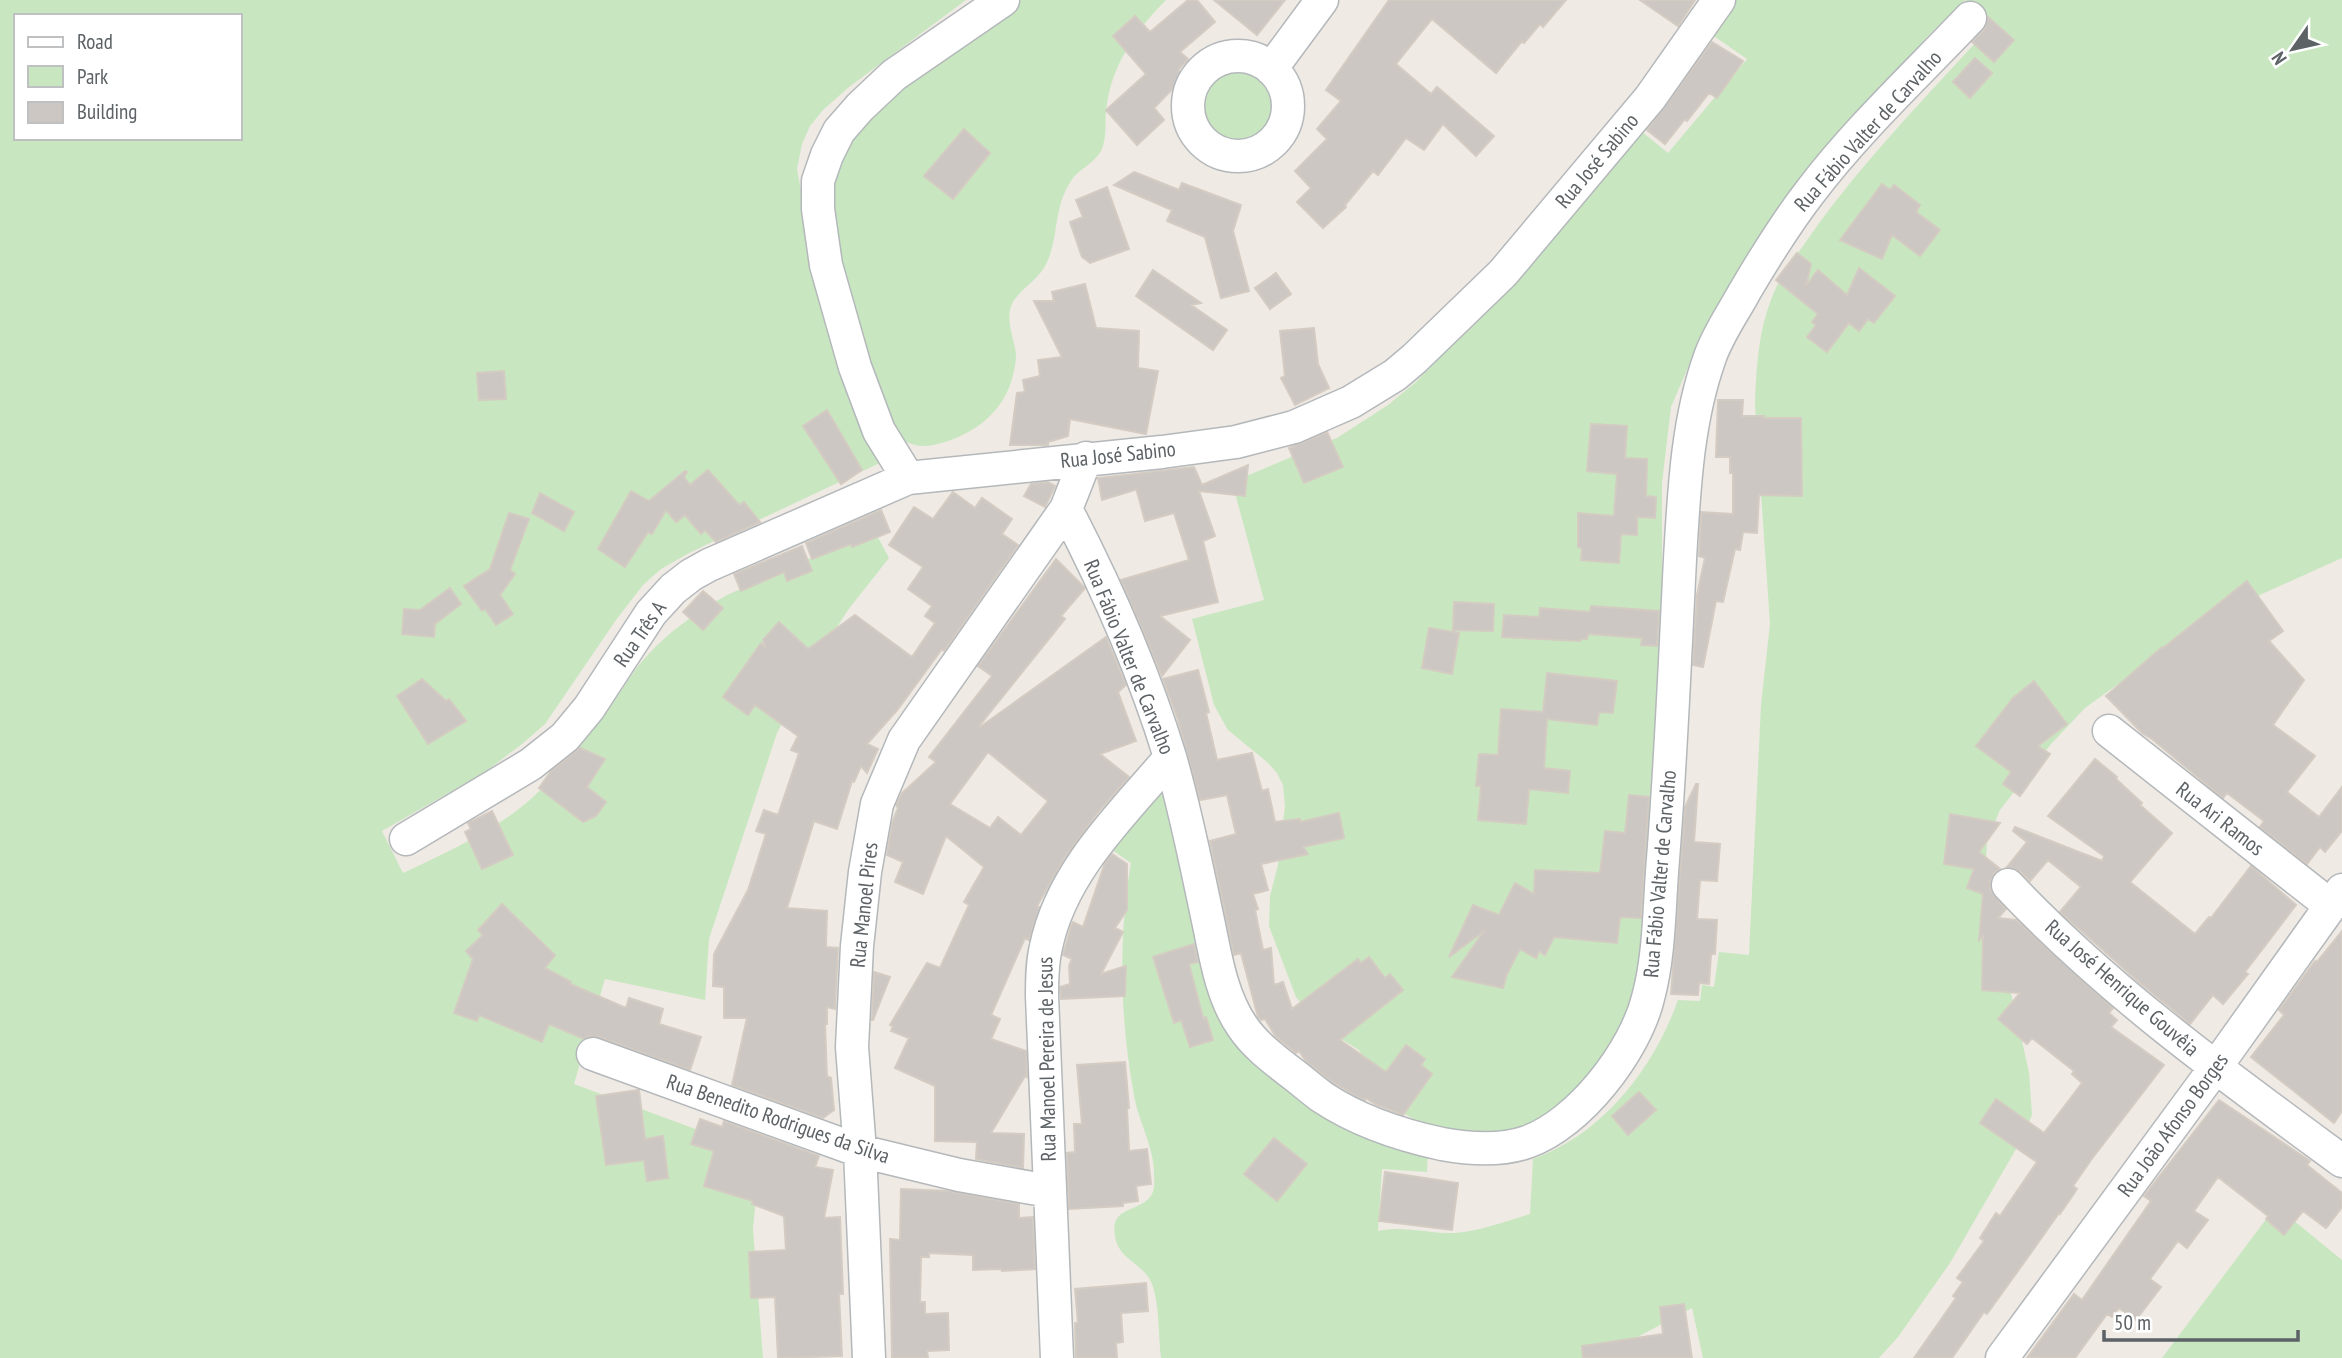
<svg xmlns="http://www.w3.org/2000/svg" width="2342" height="1358" font-family="'PT Sans Narrow',sans-serif">
	<style>
		.green { fill: #c8e7c0; fill-rule: evenodd }
		.building { fill: #ccc7c3; stroke: #d4cbc2; stroke-width: 2; fill-rule: evenodd }
		.lines { fill: none; stroke-linecap: round; stroke-linejoin: round }
		.minor-casing { stroke: #b4b8bb; stroke-width: 35 }
		.minor { stroke: #fff; stroke-width: 32 }
		.labels { text-anchor: middle; stroke-width: 5; stroke-linejoin: round; paint-order: stroke }
		.street-label { font-size: 21px; fill: #5c6265; stroke: #fff }
	</style>
	<rect width="100%" height="100%" fill="#efeae4"/>
	<path class="green" d="M0,0h966l-117,87 -26,23 -13,16 -8,18 -5,25 14,76 73,216 -193,91 -30,17 -18,16 -27,35 -71,104 -23,20 -37,28 -103,59 21,42c44,-21 92,-42 129,-75 28,-26 54,-58 77,-89 12,-17 23,-37 37,-52 22,-25 52,-46 81,-62l147,-65 15,28 -41,52 -37,57 -34,66 -68,206 -4,61 -100,-21 -31,105 186,69 -7,76 10,129h-763zM16,16h224v122h-224z
		M1020,0h146c-29,29 -53,63 -59,104 -3,15 1,33 -6,47 -7,13 -23,18 -30,30 -18,27 -12,56 -24,81 -7,17 -25,25 -34,40 -9,16 1,35 3,52 0,6 -1,14 -3,21 -8,35 -36,57 -68,67 -12,4 -25,6 -36,1 -9,-3 -14,-11 -20,-18l-54,-168 -4,-78 27,-55 17,-16 110,-79z
		M1727,0h615v558l-109,49 -79,51 -69,50 -34,36 -51,66 -13,31 -2,39 44,192 3,43 -9,22 -73,126 -52,74 -19,21h-176l-11,-50 -64,34 -37,16h-430c-3,-23 -1,-52 -9,-74 -8,-21 -34,-24 -37,-48 -5,-30 22,-23 35,-39 6,-7 4,-17 4,-26 -1,-27 -16,-50 -20,-76 -14,-75 -16,-157 -3,-232l-23,-16 55,-65 57,236 208,133 -1,21 -45,-3 -4,62c25,-6 51,3 77,2 25,-2 51,-12 75,-19l3,-55c70,-25 121,-91 145,-159l22,1 2,-16 12,2 5,-35 30,3 12,-250 9,-81 -15,-218c1,-34 3,-73 16,-106 8,-23 25,-44 39,-64 52,-74 117,-140 178,-207l-23,-29 -37,36 -46,52 -167,239 -20,24 -24,56 -9,76v114l-19,352 -15,63 -12,30 -58,72 -62,26 -69,-13 -22,-13 -17,-17 -29,-47 -34,-21 -17,-17 -12,-15 -27,-71 1,-30 8,-31 7,-59 -2,-21 -6,-12 -10,-11 -39,-32 -14,-25 -22,-86 72,-19 -32,-118 105,-44 51,-33 28,-23 46,-48 174,-207 32,26 79,-94 -39,-27z
		M1193 106a44 44 0 1 1 88 0a44 44 0 1 1-88 0Z
		M2276,1206l66,54v98h-180z"/>
	<path class="building" d="M1188,0h9l18,22 -35,30 8,7 -10,11 6,7 -30,31 10,12 -27,25 -31,-35 40,-36 -33,-38 22,-20 15,16z
		M1214,0h71l-28,35z
		M1389,0h177l-23,27 -3,-3 -16,19 -2,-2 -26,32 -64,-54 -36,45 35,30 6,-7 57,49 -18,20 -33,-32 -19,26 -18,-12 -28,37 -5,-4 -28,34 1,2 -23,21 -26,-26 14,-14 -16,-17 32,-32 -10,-10 24,-28 -15,-11z
		M1640,0h55l-17,26z
		M1988,17l26,23 -20,22 -22,-20 12,-12z
		M1712,42l31,19 -26,37 -8,-5 -22,28 -2,-2 -20,25 -18,-14z
		M1975,58l17,15 -22,25 -17,-16z
		M964,129l26,24 -37,46 -29,-23z
		M1134,172l45,18 3,-7 59,22 -8,26 16,60 -28,7 -16,-61 -38,-16 5,-11 -58,-25z
		M1882,184l8,6 4,-5 26,20 -4,7 24,18 -20,26 -28,-21 -10,24 -42,-19z
		M1107,187l22,62 -39,14 -8,-6 -12,-35 13,-5 -7,-17z
		M1797,253l14,11 -5,22 12,-16 29,25 12,-27 36,28 -21,27 -6,-4 -9,12 -10,-8 -22,29 -20,-15 9,-12 -4,-3 6,-8 -42,-34z
		M1153,270l48,33 -10,2 36,25 -14,20 -77,-54z
		M1276,273l15,21 -21,15 -15,-21z
		M1085,284l11,44 43,3 -1,37 20,3 -12,63 -76,-15 -2,17 -20,6v3h-38l7,-52 8,-1 -2,-12 17,-4 -2,-16 24,-3 -28,-56h20l-2,-9z
		M1314,328l4,36 11,24 -34,17 -14,-27 4,-2 -5,-45z
		M504,371l2,28 -27,1 -2,-27z
		M1718,400h25l-1,16h22v2h37l1,78 -43,-1 -2,38 -14,-1 -3,18 -5,-1 -12,53 -7,-1 -13,66 -10,-2 4,-70 8,-37 -6,-2 2,-44 32,2v-41h-3v-16h-14z
		M827,410l35,60 -21,14 -38,-58z
		M1591,424l36,2 -2,32 22,1 -1,37 10,1 -1,21 -18,-1v18l-16,-1 -2,29 -38,-3 1,-12 -4,-1v-34l36,3 3,-42 -30,-3z
		M1327,432l16,35 -39,16 -15,-35z
		M1248,465l-3,31 -46,-5 16,45 -12,5 15,61 -58,14 30,24 -28,36 -41,-96 68,-20 -15,-47 -29,8 -9,-33 -1,2 -33,10 -4,-22 96,-11 8,18z
		M708,470l31,35 5,-3 16,20 -44,20 -11,-12 -4,4 -16,-19 -9,7 -10,-12 -14,24 -4,-2 -23,35 -27,-18 33,-58 18,10 36,-30 2,1 -3,5 6,8z
		M1048,482l7,4 -10,21 -21,-11 7,-12z
		M953,492l22,16 7,-10 30,21 -10,15 16,11 -74,106 -2,-2 -44,60 -31,35 11,5 -11,24 -6,-7 -7,16 -2,-1 -15,48 -23,-8 -27,87 40,3 -1,36 12,1 -3,61 -8,-2v17h-2l2,52 4,2 3,32 -11,8 -91,-33 15,-67h-23v-31l-11,-1 1,-32 34,-64 18,-56 -10,-3 8,-21 14,5 21,-62 -8,-3 7,-14 -43,-31 -7,10 -25,-18 38,-54 5,5 -3,-8 16,-18 29,27 47,-34 57,42 23,-34 -10,-7 7,-10 -24,-17 15,-22 -34,-22 25,-38 19,12z
		M540,493l34,19 -10,19 -32,-18z
		M881,510l9,22 -38,15 -1,-3 -39,15 -6,-16z
		M509,513l20,6 -19,51 5,4 -15,21 13,19 -17,11 -11,-16 -3,2 -18,-25 26,-17z
		M802,546l10,25 -25,10 -3,-9 -43,19 -7,-17z
		M1056,559l29,29 -24,28 4,3 -86,107 1,1 126,-90 20,48 -8,7 18,49 -36,13 29,23 -30,34 -36,49 -26,46 2,1 -10,33 -4,-2 -34,77 9,4 -9,20 35,12 1,26 -2,-1 -34,57 33,1 -1,34 -47,-9 1,-17 -42,-1v-55l-40,-18 14,-30 -18,-7 2,-5 -3,-1 37,-62 13,5 29,-63 -5,-3 20,-35 -38,-31 -23,58 -28,-12 8,-20 -16,-7 5,-32 6,-15 -2,-3 6,-12 34,-31 -7,-5 63,-81 -14,-10zM988,752l60,49 -27,34 -23,-18 -8,11 -40,-24z
		M2247,581l36,50 -14,10 35,39 -31,45 42,31 -28,36 32,25 23,-30v44l-17,21 -5,-5 -13,17 -47,-37 4,-6 -37,-28 -4,5 -71,-59 -10,-6 -36,-37 56,-49 1,1z
		M450,588l11,16 -26,20 -1,13 -32,-3 2,-25 16,1z
		M703,591l20,17 -20,22 -20,-18z
		M1454,602l40,2 -1,27 -40,-1z
		M1591,606l68,5 -2,35 -16,-1 1,-7 -54,-4 -1,5h-6l-1,2 -78,-4 2,-22 35,2 1,-9 50,4z
		M1429,628l30,5 -7,41 -30,-6z
		M1198,670l11,42 -3,1 11,47 35,-7 10,38 6,-2 7,33 25,-3v3l39,-9 5,25 -41,9 5,7 -47,10 7,26 -15,4 5,15 -3,1 8,40 8,-2 3,37 9,-3 9,27 66,-50 3,4 8,-6 16,21 5,-4 13,16 -63,50 46,32 20,-27 19,14 -4,6 11,9 -29,41 -28,-11 -9,-6 -1,2 -7,-3 -26,-15 -26,-21 -7,-10 -3,2 -20,-16 -11,-18 -4,1 -3,-3 -17,-64 -7,2 -24,-114 26,-7 -9,-39 -27,5 -22,-80 -15,-41z
		M1547,673l70,8 -4,32 -14,-1 -2,13 -50,-6 -3,49 26,3 -2,22 -39,-4 -3,35 -48,-4 3,-34h-5l3,-32 19,1 3,-46 42,3z
		M422,679l24,22 3,-2 17,22 -38,23 -31,-48z
		M2034,681l33,43 -29,22 12,8 -30,42 -17,-12 8,-12 -35,-26 37,-48z
		M580,748l25,11 -18,28 19,15 -10,14 -13,6 -44,-34 13,-18z
		M2095,759l22,18 -1,2 26,24 -2,2 32,28 -42,49 65,52 14,-17 2,1 40,-52 45,39 -51,67 3,2 -25,30 -10,-9 -23,29 -51,-42 -79,-70 21,-25 -33,-27 -18,21 -9,-9 -8,-4 -6,-1 20,-25 -14,-11 2,-4 87,34 2,-5 -56,-40z
		M1696,784h2l-4,58 26,2 -3,37 -17,-1 -3,39 20,1 -2,34h-4l-2,30 -10,-1 -1,12 -27,-1 14,-187z
		M1629,795l20,2 -8,121 -21,-1 -3,26 -63,-6 -9,18 -6,-4 -3,7 -16,-9 -13,25 -4,14 -51,-11 32,-46 -35,26 24,-52 26,10 16,-32 19,11 1,-24 65,3 5,-42 20,2z
		M492,811l21,44 -31,14 -17,-37 6,-3 -3,-6z
		M1950,814l50,9 -21,29 21,17 -5,3 -5,9v9l16,19 -8,9 18,2 97,88 -4,5 8,7 -6,7 53,38 -73,95 -18,26 4,3 -17,25 -1,-1 -26,37 -46,64 -3,-2 -32,46h-38l42,-60 -3,-2 10,-14 -6,-4 27,-37 -4,-3 16,-25 4,3 37,-54 -57,-39 16,-24 48,34 38,-50 -10,-9 2,-3 -42,-33 -5,6 -29,-25 22,-26 -38,-3 1,-54 -4,4 4,-46 -16,-6 7,-19 -30,-5z
		M1112,854l15,10v46l-12,18 8,4 -22,42 25,-8 -1,30 -64,3 -1,-12 10,-3 -1,-18 3,-7 -9,-4 8,-29 2,-4 10,5 22,-64z
		M502,904l53,51 -10,13 26,14 -1,2 56,24 3,-10 34,11 -4,15 42,13 -11,33 -91,-33 -9,-1 -6,3 -35,-15 -7,18 -63,-27 -2,6 -23,-8 19,-54 -7,-8 17,-16 -5,-5z
		M2342,931v180l-8,12 -83,-66 33,-42 -5,-5 30,-41 6,-8 2,1z
		M1194,944l4,18 -9,2 14,54 3,-1 7,23 -23,7 -9,-27 -7,3 -21,-66z
		M874,972l16,5 -17,43h-1z
		M1125,1062l4,46h-2l2,43 18,-2 4,35 -15,2 2,15 -15,2v3l-54,3 -2,-56 8,-1 -1,-28h8l-5,-59z
		M639,1090l6,49 18,-3 5,42 -21,3 -3,-21 -38,5 -10,-69z
		M1639,1092l17,18 -28,25 -16,-19z
		M2219,1100l91,61 -3,4 35,28v14l-16,21 -23,-17 -19,24 -18,-16 2,-3 -50,-39 -24,34 14,9 -21,28 -9,-7 -28,38 11,8 -25,33 -17,-12 -7,9 -5,-3 -32,44h-48l47,-64 8,6 69,-99 -7,-5z
		M700,1119l22,8 2,-6 95,35 -4,11 18,3 -9,48 16,-1 3,77h-4l3,62 -64,2 -3,-61 -24,1 -2,-46 37,-2 -2,-34 -32,-12 1,-3 -49,-15 10,-35 -23,-7z
		M1274,1138l33,26 -30,37 -33,-27z
		M1385,1172l73,11 -6,47 -73,-9z
		M901,1189l47,2 71,13v14l14,-1 2,52 -33,2 -1,-2 -28,1v-15l-44,-2v4h-8l-1,45h5v12l23,-1 1,37 -22,1 1,7h-36l-2,-119 10,1z
		M1146,1283l2,28 -27,2 2,29 -7,1 1,15h-41l-1,-35h3l-3,-34z
		M1684,1304l8,54h-109l-1,-12 81,-12 -3,-27z"/>
	<g class="lines">
		<g class="minor-casing">
			<path id="minor" d="M1188 106a50 50 0 1 1 100 0a50 50 0 1 1-100 0Z
				M1271,69l51,-69
				M1086,458l-20,51c41,79 78,163 104,248 16,55 27,112 39,168 7,34 13,72 33,101 12,18 30,32 47,45 11,8 22,18 33,26 36,24 78,38 120,47 27,5 59,7 85,-2 52,-18 108,-91 121,-144 12,-44 11,-93 15,-139 8,-100 12,-200 17,-300 4,-68 7,-138 30,-202 8,-23 23,-44 35,-66 20,-34 41,-68 65,-99 47,-62 106,-117 160,-174
				M908,478l-29,-47 -24,-64 -29,-102 -8,-56v-28l9,-26 12,-24 21,-24 34,-32 109,-75
				M2109,731l222,175
				M406,839l125,-75 34,-27 24,-29 62,-95 22,-24 18,-14 18,-10 199,-87 254,-26 74,-10 58,-15 57,-25 44,-27 19,-16 89,-86 147,-175 69,-98
				M2008,885c100,106 217,190 334,276
				M593,1054l267,97 99,24 90,16
				M869,1358l-9,-207 -8,-104 5,-101 8,-74 12,-68 27,-64 162,-231
				M1057,1358l-15,-362c0,-16 0,-33 4,-49 15,-75 76,-133 124,-189
				M2002,1358l213,-290 127,-178"/>
		</g>
		<use href="#minor" class="minor"/>
	</g>
	<g class="labels">
		<g class="street-label">
			<text transform="translate(1868 131) rotate(-48)" y="7">Rua Fábio Valter de Carvalho</text>
			<text transform="translate(1597 161) rotate(-50)" y="7">Rua José Sabino</text>
			<text transform="translate(1118 455) rotate(-6)" y="7">Rua José Sabino</text>
			<text transform="translate(640 634) rotate(-55)" y="7">Rua Três A</text>
			<text transform="translate(1129 657) rotate(68)" y="7">Rua Fábio Valter de Carvalho</text>
			<text transform="translate(2220 819) rotate(38)" y="7">Rua Ari Ramos</text>
			<text transform="translate(1660 874) rotate(-85)" y="7">Rua Fábio Valter de Carvalho</text>
			<text transform="translate(864 905) rotate(-84)" y="7">Rua Manoel Pires</text>
			<text transform="translate(2122 988) rotate(41)" y="7">Rua José Henrique Gouvêia</text>
			<text transform="translate(1047 1059) rotate(-91)" y="7">Rua Manoel Pereira de Jesus</text>
			<text transform="translate(778 1119) rotate(19)" y="7">Rua Benedito Rodrigues da Silva</text>
			<text transform="translate(2173 1125) rotate(-54)" y="7">Rua João Afonso Borges</text>
		</g>
	</g>
	<rect x="14" y="14" width="228" height="126" fill="#ffffff" stroke="#bec0c1" stroke-width="2"/>
	<rect x="28" y="37" width="35" height="10" fill="#ffffff" stroke="#bec0c1" stroke-width="2"/>
	<text x="77" y="49" font-size="21" fill="#5c6265">Road</text>
	<rect x="28" y="66" width="35" height="21" fill="#c8e7c0" stroke="#bec0c1" stroke-width="2"/>
	<text x="77" y="84" font-size="21" fill="#5c6265">Park</text>
	<rect x="28" y="102" width="35" height="21" fill="#ccc7c3" stroke="#bec0c1" stroke-width="2"/>
	<text x="77" y="119" font-size="21" fill="#5c6265">Building</text>
	<g transform="translate(2293 49) rotate(236)" stroke="#ffffff" stroke-width="5" paint-order="stroke">
	<path d="M0-5L12 26L0 18L-12 26Z" fill="#5c6265"/>
	<text y="-10" font-size="19" font-weight="bold" text-anchor="middle" fill="#5c6265">N</text>
	</g>
	<path d="M2104 1330v10h194v-10" fill="none" stroke="#5c6265" stroke-width="3.5"/>
	<text x="2114" y="1330" font-size="21" fill="#5c6265" stroke="#ffffff" stroke-width="5" paint-order="stroke">50 m</text>
</svg>
